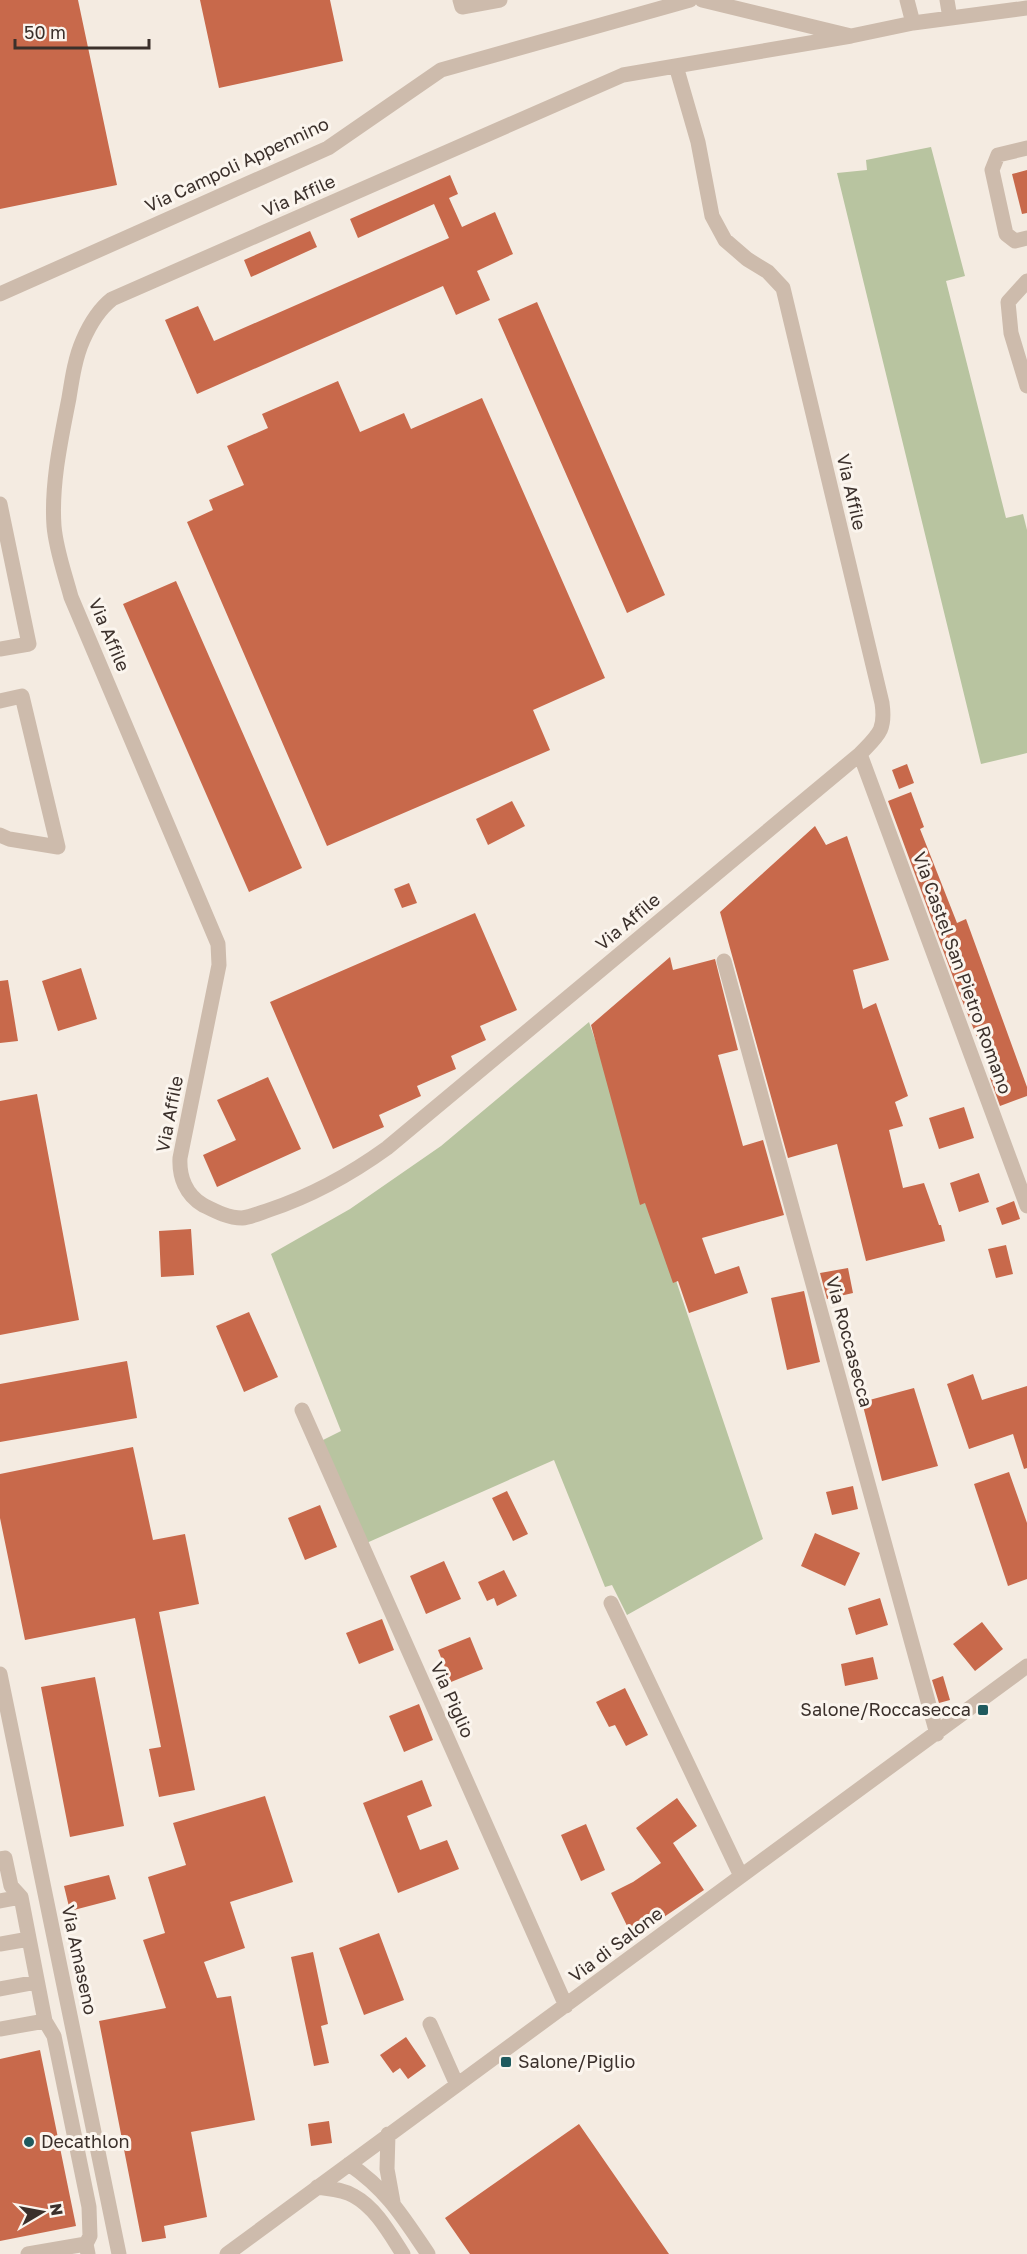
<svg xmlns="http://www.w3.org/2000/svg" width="1027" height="2254" font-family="'Golos Text',sans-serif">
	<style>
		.green { fill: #b8c4a0 }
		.building { fill: #c8694b }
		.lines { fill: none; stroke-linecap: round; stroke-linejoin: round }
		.minor { stroke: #cdbbac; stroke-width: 15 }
		.poi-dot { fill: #1f5a5e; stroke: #fbf5ee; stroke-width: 2 }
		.labels { text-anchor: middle; stroke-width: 6; stroke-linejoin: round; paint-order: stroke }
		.street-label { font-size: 18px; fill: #3b302b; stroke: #fbf5ee }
		.poi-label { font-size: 18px; fill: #3b302b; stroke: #fbf5ee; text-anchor: start }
	</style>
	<rect width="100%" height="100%" fill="#f4ebe1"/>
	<path class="green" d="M931,147l34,129 -19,5 60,237 17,-4 4,16v223l-46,11 -144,-591 30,-3 -1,-10z
		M589,1022l174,517 -136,76 -15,-30 -7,2 -51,-127 -192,85 -45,-102 24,-12 -70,-177 79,-45 91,-63z"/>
	<path class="building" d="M0,0h78l39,185 -117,24z
		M200,0h130l13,61 -124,27z
		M1027,170v43l-5,1 -10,-40z
		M450,175l8,19 -9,4 13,29 33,-15 18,42 -36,17 13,29 -34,15 -13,-29 -246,108 -32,-74 33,-14 16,35 235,-103 -15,-34 -76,34 -8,-19z
		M310,231l7,16 -66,30 -7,-17z
		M537,302l128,293 -38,18 -129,-294z
		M338,381l22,51 44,-19 7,16 71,-31 123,280 -72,32 17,40 -223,96 -140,-324 26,-12 -4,-10 35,-15 -17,-39 41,-18 -6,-14z
		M176,581l126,287 -53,24 -126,-288z
		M907,764l7,19 -15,6 -7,-19z
		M911,792l13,35 -4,2 37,94 9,-4 61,168v9l-27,10 -10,-28 10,-4 -10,-25 -7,3 -26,-64 -69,-187z
		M512,801l13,25 -37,19 -12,-26z
		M815,826l11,19 21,-9 42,124 -36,10 10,39 13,-6 32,93 -13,6 8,24 -14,4 14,58 21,-5 15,42h2l4,16 -79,20 -29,-117 -49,14 -68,-246z
		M409,883l8,20 -15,5 -8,-19z
		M475,913l42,97 -37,16 6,14 -35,16 5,13 -39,17 4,10 -42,19 5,12 -51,22 -63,-147z
		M670,957l3,13 42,-11 23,91 -20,5 25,91 20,-6 21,75 -82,23 13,36 24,-8 9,27 -59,20 -11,-32 -5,2 -28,-80 -5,2 -49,-180z
		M81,968l16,51 -39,12 -16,-50z
		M8,980l10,61 -18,2v-62z
		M268,1077l33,72 -84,38 -14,-32 33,-15 -19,-40z
		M37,1094l42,226 -79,15v-234z
		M964,1107l10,31 -35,11 -10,-31z
		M979,1173l10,29 -30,10 -9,-29z
		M1014,1201l6,18 -18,6 -6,-17z
		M191,1229l3,46 -33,2 -2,-46z
		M1006,1245l7,29 -17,4 -8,-29z
		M848,1268l5,25 -26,6 -7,-26z
		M804,1291l16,71 -33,8 -16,-72z
		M249,1312l29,65 -34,15 -28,-66z
		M127,1361l10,57 -137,24v-58z
		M973,1374l9,26 45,-14v82l-3,1 -11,-35 -44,15 -22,-65z
		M914,1388l24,78 -56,15 -20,-79z
		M133,1447l20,93 32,-6 14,70 -40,8 36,178 -36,7 -10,-48 12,-2 -26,-129 -110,22 -25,-122v-44z
		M1009,1472l18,51v56l-19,7 -34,-102z
		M853,1486l5,23 -26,6 -6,-23z
		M507,1491l21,43 -15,7 -21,-43z
		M320,1505l17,42 -32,13 -17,-42z
		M815,1533l45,20 -15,33 -44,-20z
		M444,1561l17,38 -35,15 -16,-38z
		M504,1570l13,26 -20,10 -3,-8 -7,3 -9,-19z
		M880,1598l8,27 -32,10 -8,-27z
		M382,1619l12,31 -35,14 -13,-31z
		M982,1622l21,27 -28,22 -22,-27z
		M470,1637l13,32 -32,13 -13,-32z
		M873,1657l5,22 -33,7 -4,-22z
		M943,1676l7,24 -11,3 -7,-23z
		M95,1677l29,149 -54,11 -29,-150z
		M625,1688l23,47 -22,11 -11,-21 -6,2 -13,-25z
		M419,1704l14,36 -29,12 -15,-36z
		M422,1780l10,26 -25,10 13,34 27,-10 12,29 -61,24 -35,-90z
		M265,1796l28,86 -63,20 15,46 -41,14 13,36 14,-2 24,124 -64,12 16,85 -43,9 2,12 -24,4 -43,-221 67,-13 -23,-68 22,-7 -17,-56 38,-12 -13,-42z
		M677,1798l20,28 -24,17 31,47 -49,33 -24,11 -20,-41 22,-11 28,-19 -25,-35z
		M586,1824l19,46 -24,11 -20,-46z
		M109,1875l7,24 -46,12 -6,-25z
		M379,1933l25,67 -40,15 -25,-67z
		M313,1952l15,72 -7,2 8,37 -15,3 -23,-109z
		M406,2037l20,29 -18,13 -8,-11 -7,5 -13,-18z
		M40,2050l36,176 -76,15v-182z
		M329,2121l3,22 -21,3 -3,-22z
		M579,2124l90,130h-199l-25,-36z"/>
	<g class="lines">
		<path class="minor" d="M460,0l2,7 38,-7
			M702,0l149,36 62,-13 114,-15
			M907,0l6,23
			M947,0l3,18
			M676,66l22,76 14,74 13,24 22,19 21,13 15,16 99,415c4,28 -4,32 -22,51l-473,394c-36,26 -76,48 -118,62 -9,3 -18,7 -27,8 -14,0 -27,-7 -39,-13 -17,-10 -24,-28 -23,-47l39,-193 -1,-21 -147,-347c-6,-23 -15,-47 -17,-71 -3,-42 7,-87 15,-128 3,-19 6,-40 14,-58 7,-16 15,-30 29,-41l511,-224 228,-39
			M1027,148l-29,7 -6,15 14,64 9,7 12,-3
			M1027,281l-19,21 3,31 16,53
			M0,294l328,-146 113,-78 249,-70
			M0,504l29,140 -29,5
			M0,701l22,-5 36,151 -49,-8 -9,-4
			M860,754l167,452
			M724,961l213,773
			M302,1410l264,596
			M611,1603l130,273
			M0,1674l119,580
			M0,1859l5,-1 6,28 10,11 24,124 9,15 35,171 1,29 -4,8
			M0,1901l21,-4
			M0,1944l29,-5
			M0,1989l37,-7
			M430,2024l27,61
			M0,2029l45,-8
			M388,2134l-1,35 6,33
			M349,2164c38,26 54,53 79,90
			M317,2187c12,2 26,2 37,9 22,12 36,38 49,58
			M28,2254l58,-10 2,10
			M227,2254l800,-588"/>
	</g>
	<g class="poi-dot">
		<rect x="977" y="1704" width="12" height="12" rx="3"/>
		<rect x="500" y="2056" width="12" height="12" rx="3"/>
		<circle cx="29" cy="2142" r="6"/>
	</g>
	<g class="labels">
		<g class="street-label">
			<text transform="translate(237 165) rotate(-25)" y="6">Via Campoli Appennino</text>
			<text transform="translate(299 196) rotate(-24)" y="6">Via Affile</text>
			<text transform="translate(851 492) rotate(77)" y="6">Via Affile</text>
			<text transform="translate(109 635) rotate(67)" y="6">Via Affile</text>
			<text transform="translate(628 922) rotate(-40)" y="6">Via Affile</text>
			<text transform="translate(962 973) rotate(70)" y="6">Via Castel San Pietro Romano</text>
			<text transform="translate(170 1114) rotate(-79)" y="6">Via Affile</text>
			<text transform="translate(849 1342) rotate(75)" y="6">Via Roccasecca</text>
			<text transform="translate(452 1700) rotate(66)" y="6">Via Piglio</text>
			<text transform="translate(616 1945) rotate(-37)" y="6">Via di Salone</text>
			<text transform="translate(79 1960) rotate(78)" y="6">Via Amaseno</text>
		</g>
		<g class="poi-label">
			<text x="971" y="1716" text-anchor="end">Salone/Roccasecca</text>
			<text x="518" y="2068">Salone/Piglio</text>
			<text x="41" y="2148">Decathlon</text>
		</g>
	</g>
	<g transform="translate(42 2212) rotate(80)" stroke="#fbf5ee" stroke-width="4.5" paint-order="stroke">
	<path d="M0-4.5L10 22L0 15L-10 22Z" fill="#3b302b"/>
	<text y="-9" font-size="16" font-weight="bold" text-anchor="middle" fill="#3b302b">N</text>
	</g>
	<path d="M15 39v9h134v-9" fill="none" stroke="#3b302b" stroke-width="3"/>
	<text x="24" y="39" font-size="18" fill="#3b302b" stroke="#fbf5ee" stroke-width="4.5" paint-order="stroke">50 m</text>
</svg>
